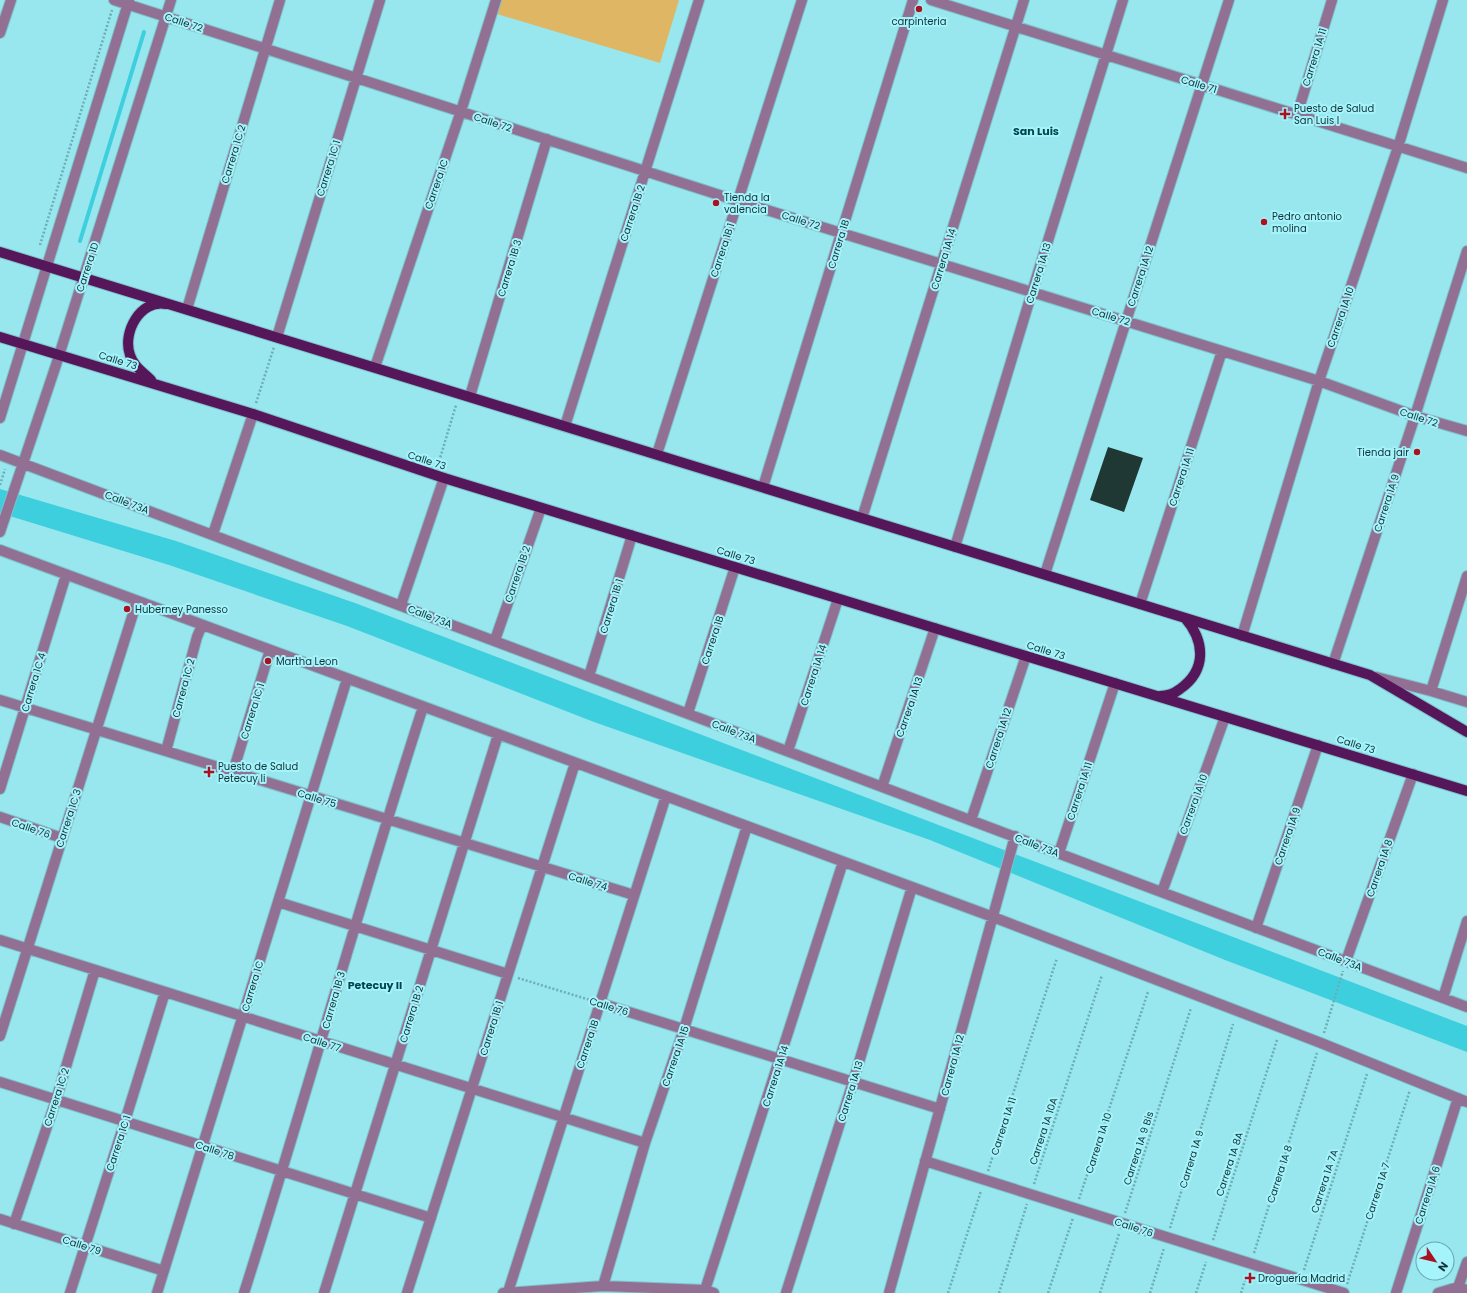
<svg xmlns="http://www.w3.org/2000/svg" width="1467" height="1293" font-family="Poppins,sans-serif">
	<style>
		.green { fill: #dfb764 }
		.water { fill: #3dcfdd }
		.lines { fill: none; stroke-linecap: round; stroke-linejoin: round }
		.stream { stroke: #3dcfdd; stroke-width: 4 }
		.building { fill: #203834 }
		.minor-casing { stroke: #7dc2c9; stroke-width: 12 }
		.major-casing { stroke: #7dc2c9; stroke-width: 12 }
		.path { stroke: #6dadb3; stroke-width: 2.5; stroke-dasharray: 2 2; stroke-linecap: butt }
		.minor { stroke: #927094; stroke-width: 10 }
		.major { stroke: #55165a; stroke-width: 10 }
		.poi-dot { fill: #a81221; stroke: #a5f3fb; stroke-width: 1.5 }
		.labels { text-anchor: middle; stroke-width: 4; stroke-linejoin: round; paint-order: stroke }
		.poi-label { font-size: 10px; fill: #133437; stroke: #a5f3fb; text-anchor: start }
		.street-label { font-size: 10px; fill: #133437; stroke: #a5f3fb }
		.neighbourhood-label { font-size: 11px; font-weight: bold; fill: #00454b; stroke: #a5f3fb }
	</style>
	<rect width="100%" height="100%" fill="#98e6ee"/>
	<path class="green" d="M501,0h178l-19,63 -163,-49z"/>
	<path class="water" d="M0,489l176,52 179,62 1112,423v26l-242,-92 -295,-120 -336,-118 -247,-96 -178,-61 -169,-52z"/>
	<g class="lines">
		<path class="stream" d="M80,241l64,-209"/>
	</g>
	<path class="building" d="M1108,447l35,11 -19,54 -34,-12z"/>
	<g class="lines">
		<g class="minor-casing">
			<path id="minor" d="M114,0l624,201 581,180 96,35 52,15
				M931,0l536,168
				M0,33l11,-33
				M1297,115l35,-115
				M187,309l93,-309
				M277,337l103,-337
				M375,367l86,-256 35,-111
				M470,396l77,-257
				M0,418l129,-418
				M565,426l134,-426
				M657,454l145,-454
				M0,455l1467,552
				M763,487l150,-487
				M862,518l162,-518
				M0,532l56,-167 115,-365
				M213,534l40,-120
				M955,547l77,-255 91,-292
				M0,550l993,367 328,126 146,59
				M1045,574l184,-574
				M1140,604l82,-253
				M401,605l43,-127
				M1242,636l77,-255 79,-234 45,-147
				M495,640l46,-132
				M1333,664l82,-248 52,-165
				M589,676l41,-134 1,-7
				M1376,677l55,14 36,11
				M1431,691l36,-115
				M0,700l634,195
				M688,713l47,-146
				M166,751l31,-114 5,-12
				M788,751l50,-152
				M233,772l37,-122
				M882,787l53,-159
				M0,789l66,-214
				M0,817l62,21
				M971,820l55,-164
				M1059,853l56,-170
				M1162,892l63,-175
				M278,902l230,72
				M1256,928l62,-183
				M0,940l645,203
				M1346,961l67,-187
				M1443,998l24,-77
				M600,1003l340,106
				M0,1036l137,-435
				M0,1082l431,136
				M925,1161l419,132
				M0,1219l164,52
				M14,1224l42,-124 39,-130
				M603,1286l42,-143 39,-114 63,-203
				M705,1290l138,-428
				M508,1292l158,-496
				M70,1293l55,-172 40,-129
				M157,1293l190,-614
				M244,1293c62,-195 116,-392 179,-586
				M324,1293l174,-558
				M407,1293l168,-530
				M503,1293l100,-7 102,4 9,3
				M786,1293l67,-211 59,-195
				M889,1293l126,-457
				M1396,1293l62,-195
				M1438,1293l20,-6 9,3
				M1456,1293l11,-31"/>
		</g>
		<g class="major-casing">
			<path id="major" d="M0,252l1370,423 97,57
				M0,337l253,77 191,64 1023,313
				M151,380c-8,-8 -17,-13 -21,-25 -8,-22 10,-56 36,-51
				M1160,696c7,0 15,-3 20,-7 27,-19 25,-48 5,-71"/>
		</g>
		<path class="path" d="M40,245l72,-235
			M256,403l18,-56
			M438,465l18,-60
			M0,485l5,-16
			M518,978l72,22
			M1324,1033l19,-62
			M988,1171l69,-213
			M1034,1184l68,-209
			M1079,1199l69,-207
			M1125,1213l66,-205
			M1170,1228l63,-204
			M1213,1240l64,-200
			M1254,1253l63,-200
			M1304,1270l63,-196
			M1347,1284l63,-194
			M948,1293l33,-102
			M999,1293l28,-89
			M1048,1293l25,-75
			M1100,1293l19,-59
			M1150,1293l14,-45
			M1196,1293l10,-31
			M1241,1293l6,-19"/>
		<use href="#minor" class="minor"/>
		<use href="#major" class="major"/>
	</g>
	<g class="poi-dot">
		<circle cx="919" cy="9" r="4"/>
		<path d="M1283 108h4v4h4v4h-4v4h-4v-4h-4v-4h4z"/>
		<circle cx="716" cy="203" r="4"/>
		<circle cx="1264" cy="222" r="4"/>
		<circle cx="1417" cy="452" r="4"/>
		<circle cx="127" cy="609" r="4"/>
		<circle cx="268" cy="661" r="4"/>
		<path d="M207 766h4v4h4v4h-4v4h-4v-4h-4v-4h4z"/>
		<path d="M1248 1272h4v4h4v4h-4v4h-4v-4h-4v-4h4z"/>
	</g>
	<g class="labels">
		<g class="poi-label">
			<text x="919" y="25" text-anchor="middle">carpinteria</text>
			<text x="1294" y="112">Puesto de Salud<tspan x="1294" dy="12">San Luis I</tspan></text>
			<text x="724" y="201">Tienda la<tspan x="724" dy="12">valencia</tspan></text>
			<text x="1272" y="220">Pedro antonio<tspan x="1272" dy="12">molina</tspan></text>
			<text x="1409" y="456" text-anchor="end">Tienda jair</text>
			<text x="135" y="613">Huberney Panesso</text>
			<text x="276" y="665">Martha Leon</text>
			<text x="218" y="770">Puesto de Salud<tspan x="218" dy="12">Petecuy Ii</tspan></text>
			<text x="1258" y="1282">Droguería Madrid</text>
		</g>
		<g class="street-label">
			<text transform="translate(184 22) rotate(18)" y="4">Calle 72</text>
			<text transform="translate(1314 57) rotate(-73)" y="4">Carrera 1A 11</text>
			<text transform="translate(1199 84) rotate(17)" y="4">Calle 71</text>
			<text transform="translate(493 122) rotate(18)" y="4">Calle 72</text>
			<text transform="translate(233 154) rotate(-73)" y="4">Carrera 1C 2</text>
			<text transform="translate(328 168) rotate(-73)" y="4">Carrera 1C 1</text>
			<text transform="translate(436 184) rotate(-71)" y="4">Carrera 1C</text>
			<text transform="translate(632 213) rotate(-72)" y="4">Carrera 1B 2</text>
			<text transform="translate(801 220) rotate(17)" y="4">Calle 72</text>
			<text transform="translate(838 244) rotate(-73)" y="4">Carrera 1B</text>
			<text transform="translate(722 250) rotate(-72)" y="4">Carrera 1B 1</text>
			<text transform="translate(943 259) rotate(-73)" y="4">Carrera 1A 14</text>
			<text transform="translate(87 267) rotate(-72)" y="4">Carrera 1D</text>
			<text transform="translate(509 268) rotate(-73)" y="4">Carrera 1B 3</text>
			<text transform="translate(1038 273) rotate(-73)" y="4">Carrera 1A 13</text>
			<text transform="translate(1140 276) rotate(-72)" y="4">Carrera 1A 12</text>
			<text transform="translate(1111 316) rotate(17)" y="4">Calle 72</text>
			<text transform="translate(1340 317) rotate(-71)" y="4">Carrera 1A 10</text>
			<text transform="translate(118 360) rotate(17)" y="4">Calle 73</text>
			<text transform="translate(1419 417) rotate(18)" y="4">Calle 72</text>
			<text transform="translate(427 460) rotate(18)" y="4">Calle 73</text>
			<text transform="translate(1181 477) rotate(-72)" y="4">Carrera 1A 11</text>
			<text transform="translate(127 502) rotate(21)" y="4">Calle 73A</text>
			<text transform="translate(1386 503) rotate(-72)" y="4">Carrera 1A 9</text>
			<text transform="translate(736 555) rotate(17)" y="4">Calle 73</text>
			<text transform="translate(517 574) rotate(-71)" y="4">Carrera 1B 2</text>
			<text transform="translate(611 606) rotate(-73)" y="4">Carrera 1B 1</text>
			<text transform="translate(430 616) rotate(21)" y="4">Calle 73A</text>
			<text transform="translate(712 640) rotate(-72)" y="4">Carrera 1B</text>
			<text transform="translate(1046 650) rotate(17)" y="4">Calle 73</text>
			<text transform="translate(813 675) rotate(-72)" y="4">Carrera 1A 14</text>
			<text transform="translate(33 682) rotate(-73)" y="4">Carrera 1C 4</text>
			<text transform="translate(183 688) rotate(-75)" y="4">Carrera 1C 2</text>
			<text transform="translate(909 707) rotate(-71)" y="4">Carrera 1A 13</text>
			<text transform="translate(252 711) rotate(-73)" y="4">Carrera 1C 1</text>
			<text transform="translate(734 731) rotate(21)" y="4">Calle 73A</text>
			<text transform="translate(998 738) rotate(-72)" y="4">Carrera 1A 12</text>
			<text transform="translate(1356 744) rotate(17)" y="4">Calle 73</text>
			<text transform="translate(1079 791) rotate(-72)" y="4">Carrera 1A 11</text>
			<text transform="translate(317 798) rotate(17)" y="4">Calle 75</text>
			<text transform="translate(1193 804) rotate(-70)" y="4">Carrera 1A 10</text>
			<text transform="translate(68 818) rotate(-72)" y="4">Carrera 1C 3</text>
			<text transform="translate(31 828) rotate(19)" y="4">Calle 76</text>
			<text transform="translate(1287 836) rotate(-71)" y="4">Carrera 1A 9</text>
			<text transform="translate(1037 845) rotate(21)" y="4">Calle 73A</text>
			<text transform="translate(1379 868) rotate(-71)" y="4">Carrera 1A 8</text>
			<text transform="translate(588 881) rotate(17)" y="4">Calle 74</text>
			<text transform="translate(1340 959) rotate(21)" y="4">Calle 73A</text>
			<text transform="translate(252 986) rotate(-73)" y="4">Carrera 1C</text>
			<text transform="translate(333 1000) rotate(-74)" y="4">Carrera 1B 3</text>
			<text transform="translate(609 1006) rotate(17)" y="4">Calle 76</text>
			<text transform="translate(411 1014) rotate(-73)" y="4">Carrera 1B 2</text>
			<text transform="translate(491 1028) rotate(-73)" y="4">Carrera 1B 1</text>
			<text transform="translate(322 1042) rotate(18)" y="4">Calle 77</text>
			<text transform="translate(587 1044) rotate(-72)" y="4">Carrera 1B</text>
			<text transform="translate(675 1056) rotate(-71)" y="4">Carrera 1A 15</text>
			<text transform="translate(952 1065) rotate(-75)" y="4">Carrera 1A 12</text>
			<text transform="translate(775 1076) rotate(-72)" y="4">Carrera 1A 14</text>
			<text transform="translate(850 1091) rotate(-73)" y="4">Carrera 1A 13</text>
			<text transform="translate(56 1097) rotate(-72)" y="4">Carrera 1C 2</text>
			<text transform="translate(1003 1126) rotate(-72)" y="4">Carrera 1A 11</text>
			<text transform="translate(1043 1131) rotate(-72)" y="4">Carrera 1A 10A</text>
			<text transform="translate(118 1143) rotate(-72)" y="4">Carrera 1C 1</text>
			<text transform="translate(1098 1143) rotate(-72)" y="4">Carrera 1A 10</text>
			<text transform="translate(1138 1148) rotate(-72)" y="4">Carrera 1A 9 Bis</text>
			<text transform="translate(215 1150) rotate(18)" y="4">Calle 78</text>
			<text transform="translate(1191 1159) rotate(-73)" y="4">Carrera 1A 9</text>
			<text transform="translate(1229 1164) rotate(-72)" y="4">Carrera 1A 8A</text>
			<text transform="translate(1279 1174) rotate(-72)" y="4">Carrera 1A 8</text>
			<text transform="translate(1324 1181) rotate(-72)" y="4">Carrera 1A 7A</text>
			<text transform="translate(1377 1191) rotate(-72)" y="4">Carrera 1A 7</text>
			<text transform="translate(1427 1195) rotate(-72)" y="4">Carrera 1A 6</text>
			<text transform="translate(1134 1227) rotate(18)" y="4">Calle 76</text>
			<text transform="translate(82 1245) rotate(18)" y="4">Calle 79</text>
		</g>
		<g class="neighbourhood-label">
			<text x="1036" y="135">San Luis</text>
			<text x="375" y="989">Petecuy II</text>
		</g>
	</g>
	<g transform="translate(1435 1261) rotate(125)"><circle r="19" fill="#a5f3fb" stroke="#6ba7ad"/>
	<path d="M0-3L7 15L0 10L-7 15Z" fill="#a81221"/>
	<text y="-6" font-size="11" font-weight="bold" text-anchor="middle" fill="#133437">N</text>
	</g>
</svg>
